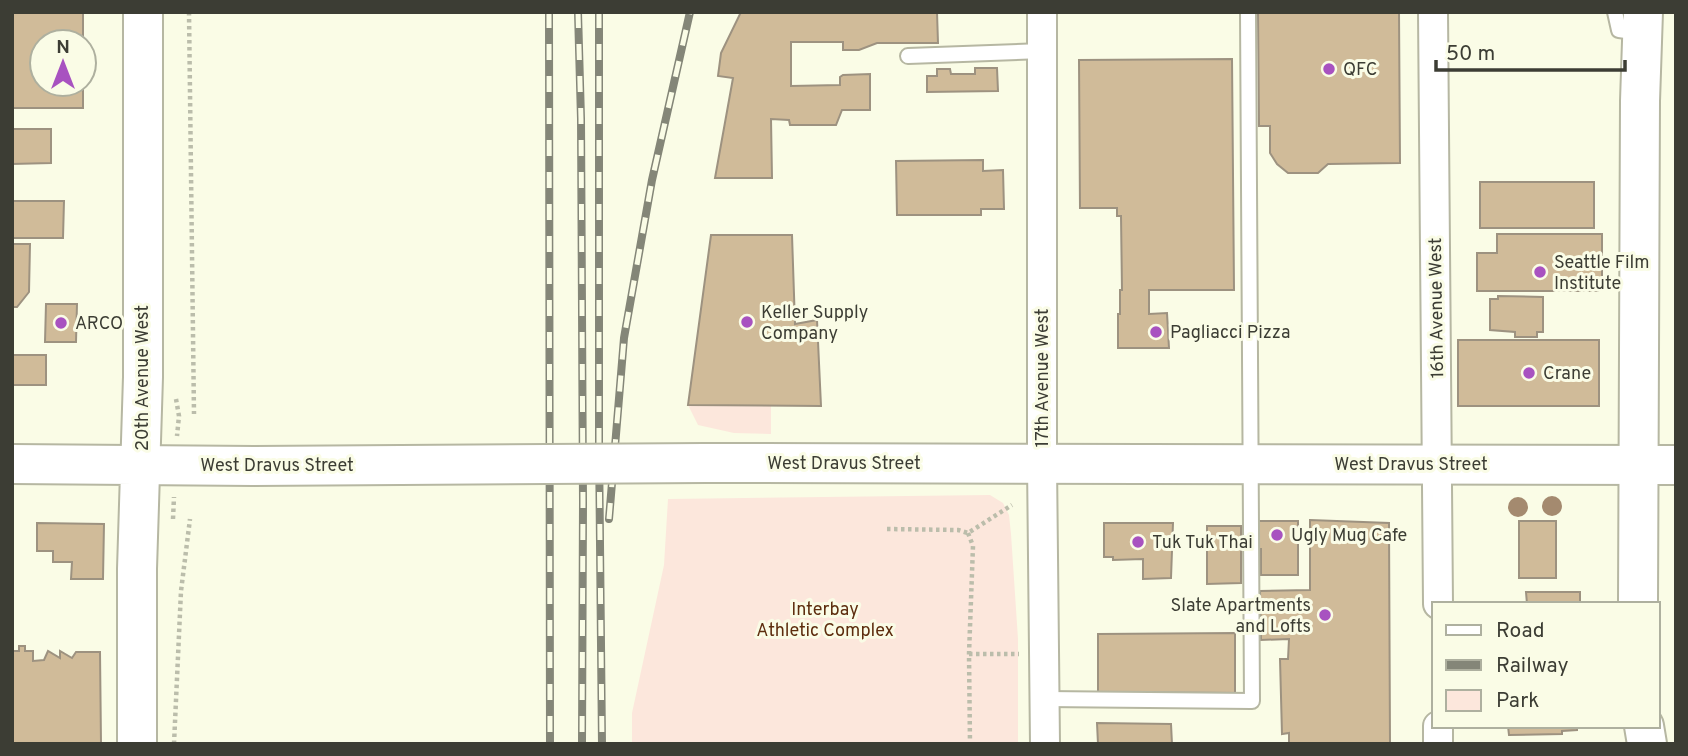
<svg xmlns="http://www.w3.org/2000/svg" width="1688" height="756" font-family="Overpass,sans-serif">
	<style>
		.green { fill: #fce7dc }
		.building { fill: #d0bb99; stroke: #9d9280; stroke-width: 2 }
		.lines { fill: none; stroke-linecap: round; stroke-linejoin: round }
		.lane-casing { stroke: #b6b7a2; stroke-width: 18 }
		.street-casing { stroke: #b6b7a2; stroke-width: 32 }
		.secondary-casing { stroke: #b6b7a2; stroke-width: 42 }
		.primary-casing { stroke: #b6b7a2; stroke-width: 42 }
		.path { stroke: #bbbdab; stroke-width: 4.5; stroke-dasharray: 3.5 3.5; stroke-linecap: butt }
		.lane { stroke: #fff; stroke-width: 14 }
		.street { stroke: #fff; stroke-width: 28 }
		.secondary { stroke: #fff; stroke-width: 38 }
		.primary { stroke: #fff; stroke-width: 38 }
		.rail-casing { stroke: #848678; stroke-width: 8 }
		.rail { stroke: #fafce6; stroke-width: 5; stroke-dasharray: 16; stroke-linecap: butt }
		.secondary-bridge-casing { stroke: #b6b7a2; stroke-width: 42; stroke-linecap: butt }
		.secondary-bridge { stroke: #fff; stroke-width: 38 }
		.tree { fill: #a48a6f }
		.poi-dot { fill: #a852c0; stroke: #fafce6; stroke-width: 2.5 }
		.labels { text-anchor: middle; stroke-width: 6; stroke-linejoin: round; paint-order: stroke }
		.poi-label { font-size: 18px; fill: #3c3d34; stroke: #fafce6; text-anchor: start }
		.street-label { font-size: 18px; fill: #3c3d34; stroke: #fafce6 }
		.park-label { font-size: 18px; fill: #5d2d0e; stroke: #fafce6 }
	</style>
	<rect width="100%" height="100%" fill="#fafce6"/>
	<path class="green" d="M688,405h83v29l-37,-1 -36,-8z
		M990,495l13,8 6,12 2,19 7,105v105h-386v-31l32,-148 4,-66z"/>
	<path class="building" d="M12,12h71v30h-41v42h41v24h-71z
		M741,12h196l1,31h-61l-18,7h-16v-8h-52v44l49,-1v-8l3,-2 27,-1v36h-28l-6,15h-46l-1,-5 -18,-1 1,59h-57l18,-100 -15,-2 3,-23z
		M1258,12h141l1,151 -72,1 -10,9h-30l-11,-9 -7,-11v-27h-11z
		M1232,59l2,231h-85v24l18,-1 2,35h-51v-34h2v-24h2l-1,-74h-4v-8h-37l-1,-148z
		M975,68h22l1,23 -71,1v-16h10v-7h13l1,5h24z
		M12,129h39v34l-39,1z
		M983,160v11l20,-1 1,39h-23v6h-84l-1,-54z
		M1480,182h114v46h-114z
		M12,201h52l-1,37h-51z
		M1497,234h105v57h-125v-38h20z
		M711,235h81l3,89 22,-4 4,86 -133,-1z
		M12,244h18l-1,48 -12,15h-5z
		M1498,296l45,1v35h-6v5h-22v-5l-25,-2v-31h8z
		M46,304h31l-1,38h-31z
		M1458,340h141v66h-141z
		M12,355h34v30h-34z
		M1310,520l79,3 1,221h-101v-11l-7,1 -2,-75h8l1,-20 -28,1 -1,-49 50,-1z
		M1255,521h43v54h-37v-26h-6z
		M1519,521h37v57h-37z
		M37,523l67,1 -1,55h-32l1,-17h-19v-11h-16z
		M1104,523h69l-2,55 -28,1v-20l-30,1v-3h-9z
		M1207,526h34v57l-34,1z
		M1526,592h54v12h-53z
		M1235,633v60l-137,-1v-58z
		M19,646h6v5h8v10l11,-1 4,-9 12,7v-7l12,7 4,-6h24l1,92h-89v-93h7z
		M1097,723l74,1 1,20h-74z
		M1508,726h69v4l-15,1v3l-53,1z"/>
	<g class="lines">
		<g class="lane-casing">
			<path id="lane" d="M1615,12l4,18 22,3
				M908,56l134,-5
				M1045,699l207,2 -4,-689"/>
		</g>
		<g class="street-casing">
			<path id="street" d="M1042,12v451l3,281
				M1433,12l5,592
				M1438,726v18"/>
		</g>
		<g class="secondary-casing">
			<path id="secondary" d="M705,463l971,2
				M12,464l242,2
				M137,744v-175l6,-192v-365"/>
		</g>
		<g class="primary-casing">
			<path id="primary" d="M1638,604l2,-503 3,-89
				M1644,726l3,18"/>
		</g>
		<path class="path" d="M189,12l5,402
			M176,399l3,17 -2,20
			M173,519l1,-22
			M887,529l71,1 10,3 44,-28
			M968,533l5,13 -4,108 1,90
			M969,654h50
			M174,744l7,-153 9,-72"/>
		<use href="#lane" class="lane"/>
		<use href="#street" class="street"/>
		<use href="#secondary" class="secondary"/>
		<use href="#primary" class="primary"/>
		<g class="rail-casing">
			<path id="rail" d="M549,12l1,732
				M578,12l3,107 2,383 -1,242
				M599,12v431l3,301
				M609,519l15,-181 28,-158 38,-168"/>
		</g>
		<use href="#rail" class="rail"/>
		<g class="secondary-bridge-casing">
			<path id="secondary-bridge" d="M254,466l451,-3"/>
		</g>
		<use href="#secondary-bridge" class="secondary-bridge"/>
	</g>
	<g class="tree">
		<circle cx="1552" cy="506" r="10"/>
		<circle cx="1518" cy="507" r="10"/>
	</g>
	<g class="poi-dot">
		<circle cx="1329" cy="69" r="7"/>
		<circle cx="1540" cy="272" r="7"/>
		<circle cx="747" cy="322" r="7"/>
		<circle cx="61" cy="323" r="7"/>
		<circle cx="1156" cy="332" r="7"/>
		<circle cx="1529" cy="373" r="7"/>
		<circle cx="1277" cy="535" r="7"/>
		<circle cx="1138" cy="542" r="7"/>
		<circle cx="1325" cy="615" r="7"/>
	</g>
	<g class="labels">
		<g class="poi-label">
			<text x="1343" y="75">QFC</text>
			<text x="1554" y="268">Seattle Film<tspan x="1554" dy="21">Institute</tspan></text>
			<text x="761" y="318">Keller Supply<tspan x="761" dy="21">Company</tspan></text>
			<text x="75" y="329">ARCO</text>
			<text x="1170" y="338">Pagliacci Pizza</text>
			<text x="1543" y="379">Crane</text>
			<text x="1291" y="541">Ugly Mug Cafe</text>
			<text x="1152" y="548">Tuk Tuk Thai</text>
			<text x="1311" y="611" text-anchor="end">Slate Apartments<tspan x="1311" dy="21">and Lofts</tspan></text>
		</g>
		<g class="street-label">
			<text transform="translate(1436 308) rotate(-91)" y="6">16th Avenue West</text>
			<text transform="translate(142 378) rotate(-90)" y="6">20th Avenue West</text>
			<text transform="translate(1042 378) rotate(-90)" y="6">17th Avenue West</text>
			<text x="844" y="469">West Dravus Street</text>
			<text x="1411" y="470">West Dravus Street</text>
			<text x="277" y="471">West Dravus Street</text>
		</g>
		<g class="park-label">
			<text x="825" y="615">Interbay<tspan x="825" dy="21">Athletic Complex</tspan></text>
		</g>
	</g>
	<rect width="1688" height="756" fill="none" stroke="#3c3d34" stroke-width="28"/>
	<rect x="1432" y="602" width="228" height="126" fill="#fafce6" stroke="#aeb09f" stroke-width="2"/>
	<rect x="1446" y="625" width="35" height="10" fill="#ffffff" stroke="#aeb09f" stroke-width="2"/>
	<text x="1496" y="637" font-size="21" fill="#3c3d34">Road</text>
	<rect x="1446" y="660" width="35" height="10" fill="#848678" stroke="#aeb09f" stroke-width="2"/>
	<text x="1496" y="672" font-size="21" fill="#3c3d34">Railway</text>
	<rect x="1446" y="690" width="35" height="21" fill="#fce7dc" stroke="#aeb09f" stroke-width="2"/>
	<text x="1496" y="707" font-size="21" fill="#3c3d34">Park</text>
	<g transform="translate(63 63)"><circle r="33" fill="#fafce6" stroke="#aeb09f" stroke-width="2"/>
	<path d="M0-5L12 26L0 18L-12 26Z" fill="#a852c0"/>
	<text y="-10" font-size="19" font-weight="bold" text-anchor="middle" fill="#3c3d34">N</text>
	</g>
	<path d="M1436 60v10h189v-10" fill="none" stroke="#3c3d34" stroke-width="3.5"/>
	<text x="1446" y="60" font-size="21" fill="#3c3d34" stroke="#fafce6" stroke-width="5" paint-order="stroke">50 m</text>
</svg>
